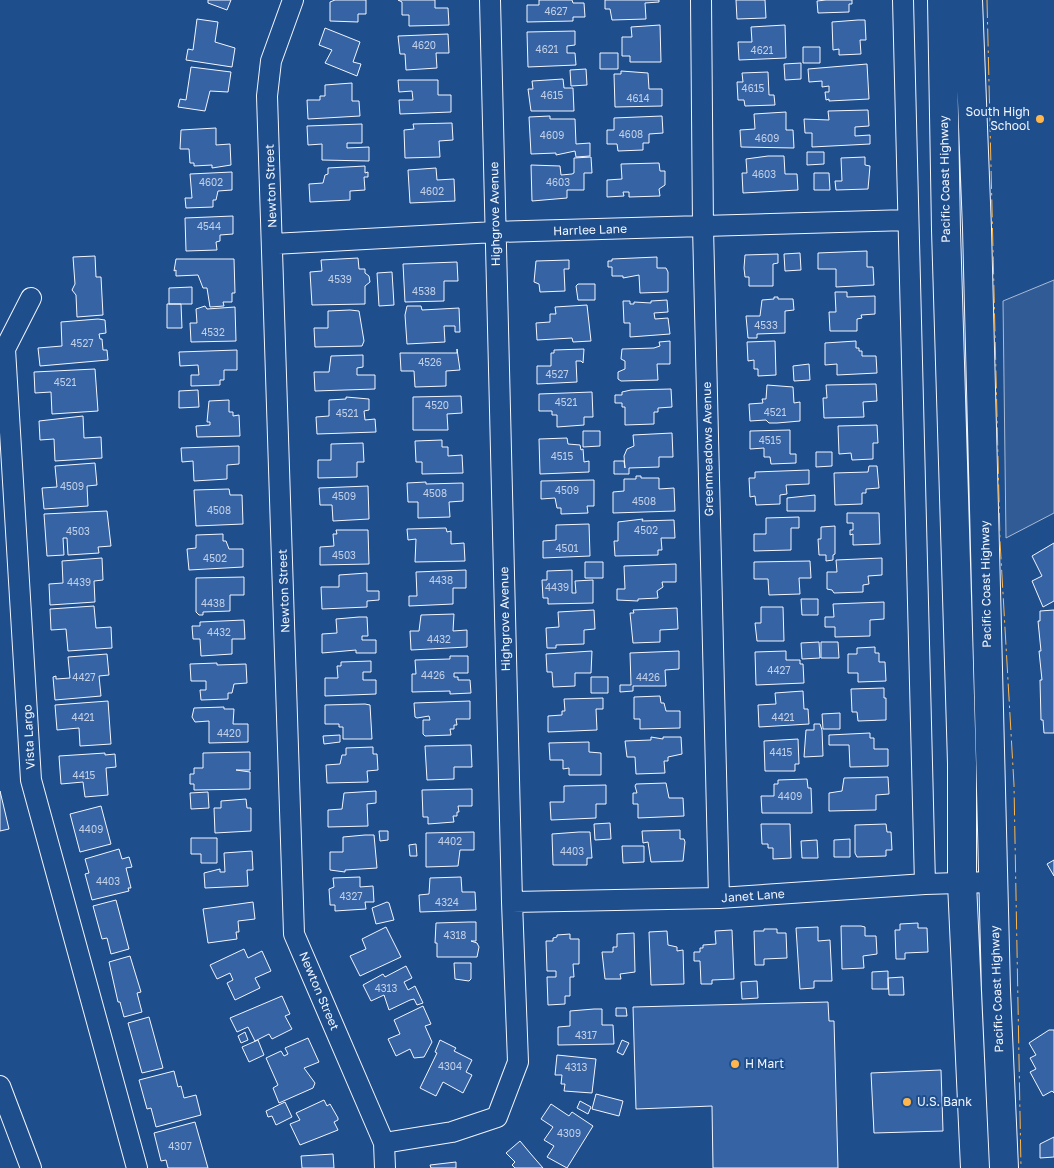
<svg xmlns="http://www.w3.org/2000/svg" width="1054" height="1168" font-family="'Golos Text',sans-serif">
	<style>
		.built { fill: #305b95; stroke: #a8bbd7 }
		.building { fill: #3563a3; stroke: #f2f6ff }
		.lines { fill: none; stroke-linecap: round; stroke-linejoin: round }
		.minor-casing { stroke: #f2f6ff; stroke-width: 22 }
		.highway-casing { stroke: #f2f6ff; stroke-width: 30 }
		.minor { stroke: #1f4e8c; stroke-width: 20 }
		.highway { stroke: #1f4e8c; stroke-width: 28 }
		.power { stroke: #ffb74d; stroke-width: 1; stroke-dasharray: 18 4 2.5 4; stroke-linecap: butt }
		.poi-dot { fill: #ffb74d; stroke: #1f4e8c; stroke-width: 2 }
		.labels { text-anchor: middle; stroke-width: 4; stroke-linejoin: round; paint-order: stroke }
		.number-label { font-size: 10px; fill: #c3d1e8 }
		.poi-label { font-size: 12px; fill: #f2f6ff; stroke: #1f4e8c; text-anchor: start }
		.street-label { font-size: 12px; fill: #f2f6ff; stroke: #1f4e8c }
	</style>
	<rect width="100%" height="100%" fill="#1f4e8c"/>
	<path class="built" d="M1054,280v233l-48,25 -3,-237z"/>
	<path class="building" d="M208,0h23l-4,10 -19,-7z
		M335,0h31v14h-8v8l-28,-1v-19z
		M398,0h37v8h13l1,17 -40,1v-11h-7v-13z
		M539,0h33l1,3h11l1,14h-12v4l-46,1v-17h12z
		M605,0h54v2l-14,1 1,16 -34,1 -2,-11h-5z
		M736,0h29l1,18 -29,1z
		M826,0h26v4h-3v8l-31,1 -1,-12z
		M197,19l21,3 -3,20 20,6 -3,19 -46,-7 2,-11 5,1z
		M858,20h7l1,20h-6l1,14 -22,1v-6l-6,1 -1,-28z
		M660,25l1,37h-31v-6h-8v-19h10l-1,-10z
		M785,25l1,33 -47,2 -1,-18h14l-1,-15z
		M325,28l35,14 -7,20 8,2 -4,12 -32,-13 7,-13 -13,-5z
		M575,31v14l-8,1v7h8l1,12 -48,2 -1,-35z
		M448,34l1,19h-13l1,15 -31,2 -1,-16h-5l-2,-18z
		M803,47h17v16h-17z
		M600,53h18v16h-18z
		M801,63v16l-16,1 -1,-16z
		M867,64l2,35 -40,2v-2l-3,1 -1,-8h4v-6l-7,1v-6l-13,1 -1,-13z
		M191,67l40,5 -3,20 -18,-1 -5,20 -27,-4 2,-8 6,1z
		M586,69l1,16 -16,1 -1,-16z
		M621,71l27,2 1,16h13v17l-47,1 -1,-33h7z
		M768,72l1,23h5l1,10 -30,1 -1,-6h-6l-1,-18h6l-1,-9z
		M563,79l1,9h9l1,23h-43l-3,-22h5l-1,-8z
		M398,80h40v15h13v17l-51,2 -1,-14h14l-1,-9 -13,1z
		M352,83v18h7l1,15 -52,3 -1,-19h13v-4h5v-11z
		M868,110l1,16 -14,1v9l15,-1v9l-58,3v-14h-7l-1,-14 25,1 -1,-9z
		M786,112v18h7l1,18 -53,-1 -1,-17 15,-1 -1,-15z
		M550,116v3h25l1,25 14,-1v13l-14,1 -1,-6 -19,4v-2l-25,1 -2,-37z
		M662,116l1,17 -14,1v9h-6v7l-25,1 -1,-7h-10v-14h7v-12z
		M452,123l1,17 -14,1 1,16 -35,1 -1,-28 10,-1 -1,-5z
		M362,124v19h-15v5l22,-1v14l-47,-1v-16l-14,1 -1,-19z
		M216,128v17l14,-1 1,21 -19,3v-3l-18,1v-3h-4l-1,-14h-9l1,-19z
		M807,152h17v12l-17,1z
		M768,156h16l1,18h12l1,16 -55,3 -1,-20h5l-1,-14z
		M591,157l1,16h-8v17h-17v8l-35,3 -1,-36 29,1 1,9 11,-1 2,-1v-15z
		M865,157v8l5,1 -2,23 -32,1 -1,-9h7l-1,-23z
		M659,163l1,8h5v14l-6,4 1,7 -31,1v-5h-6l1,4 -17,1v-17l15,-1 -1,-15z
		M365,166v7l3,-1v5h-4l1,13 -15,1v9l-40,2 -1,-18 14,-1 2,-8 3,-1v-6z
		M436,168l1,12 17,-1 1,22 -45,2 -2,-33z
		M232,172v18l-14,1 -2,9h-3v7l-27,1 -1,-10h7l-2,-24z
		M814,173h15l1,17h-16z
		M233,216v18l-13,1v6l-4,1 1,8 -31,1 -1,-33z
		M867,251v16h6l1,18 -38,2v-18h-18v-16z
		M800,253l1,17 -16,1 -1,-17z
		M778,254v9l-5,1v22h-24v-9h-4l-1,-9 1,-13z
		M95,256l1,21h5l2,38 -26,2 -1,-22 -4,-5 3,-6 -2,-27z
		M657,257v11h9l2,4v20l-28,1 -1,-18 -16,3v-2h-11v-9h-4v-6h4v-2z
		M358,258l1,11h6v4l4,3 1,6 -5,4v18l-53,1 -2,-33 12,-1 -1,-11z
		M176,259h58l1,34h-3v9h-9l1,4 -14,1 -3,-19h-4l-5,-13 -22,1v-6l-2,1z
		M569,260v9h-5l1,22 -25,1 -1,-8 -5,-2 2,-21z
		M457,262l1,19h-14v20l-39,1 -2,-38z
		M392,272l2,33 -15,1 -2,-33z
		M578,284h17v16h-17l-2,-14z
		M192,287v17h-23v-16z
		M835,292h12v5l28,-1v18l-14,1 1,3 -5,1v12h-27l-1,-19h7z
		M774,297h4v2h15l1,11 -9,1v22l-28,1v4h-9l-2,-22h14l2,-16 12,-1z
		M667,300l1,12 -14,1 1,6 13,-1 2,16 -40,3v-14h-6l-1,-22h7v3h4v-2l17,1v-2z
		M167,304h14l1,24h-15z
		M587,305l4,36 -18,1 -1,-4 -35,2 -1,-17 14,-1v-8h6l-1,-7z
		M205,306l2,3 28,-2 1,34 -45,1 -1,-19h7l-1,-14z
		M407,306h14l1,4 37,-2 1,24h-5v-6h-11l1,16 -38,2 -2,-29z
		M350,310l9,1 5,30 -2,5 -47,1 -1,-19h14v-17z
		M98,319l7,1 1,13 -7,1 1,5h2l1,11h4l1,10 -68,6 -2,-18 24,-2 -1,-24z
		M670,341v23h-13l1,16 -37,1 -3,-2v-7l7,-3v-8l-4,-2 1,-10 32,-1 6,-2 -1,-4z
		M775,341l1,34 -18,1v-7h-4v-9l-6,1 -1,-19z
		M856,341v7h3v3h3v5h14l1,17 -40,2v-11l-12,1v-22z
		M457,349l3,21 -14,1v15l-31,1 -1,-16h-13l-1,-18h57z
		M584,349l-1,14 -2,-2h-5l1,21 -40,2v-18h14v-13h3v-3z
		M237,350v20h-13v10h-4v5l-29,1v-11h8l-1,-10 -18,1 -1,-14z
		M363,355v12l-6,1v7h18v14l-60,2 -1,-19h15l2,-16z
		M809,364l1,16 -16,1 -1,-15z
		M95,369l3,42 -46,3 -1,-22 -16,1 -1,-21z
		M876,384l1,17 -14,1 1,15 -40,1 -1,-20h4l-1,-13z
		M767,385l26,2 1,16 6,-1v19l-23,2h-8l-3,-3 -16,1 -1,-17 14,-1 -1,-4h4z
		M671,389l1,18 -14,1v4h-4v12l-29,1v-18h-3v-4h-7v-8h7v-3l9,-2z
		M198,390l1,17 -20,1v-17z
		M592,392l1,25h-9v8l-27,2v-12h-5v-4h-13v-17z
		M461,396l1,17 -15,1 1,16h-35v-33z
		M346,397l23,2v11l-5,1 1,9 10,-1 1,13 -59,2 -1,-17 13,-1v-16l17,-1z
		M229,400v12h4v4l6,-1 1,21 -43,1 -1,-11 14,-1v-3h-3l2,-21z
		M83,416l1,22 17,-1 1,21 -47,3 -1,-22 -14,1 -1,-19z
		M877,425l1,18h-5v16l-21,1 -1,-7 -12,1 -1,-28z
		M790,430v24h6v9l-25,1 -1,-7h-6v-9l-14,1v-18z
		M583,431h17v15l-17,1z
		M672,433l1,24h-14v10l-30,1v6h-15v-13h10l1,7 -1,-12 3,-7 7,-3 -1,-11z
		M567,438l1,6 12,1 1,5 2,-1 1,13 5,-1v11l-49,2 -1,-35z
		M442,440v7h6v9l14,-1 1,18 -41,1v-12h-6l-1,-21z
		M363,443l1,19h-7v15l-39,1v-18h13v-16z
		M239,446v18l-12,1v14l-33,2 -1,-20 -11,1 -1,-14z
		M816,452h16v14l-16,1z
		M95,463l2,22 -10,1 1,20 -44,3 -2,-21 15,-1 -2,-21z
		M869,466h8l2,22 -13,1v4h-4v11l-27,1 -1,-32 34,-1z
		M809,470v14l-23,1 1,9 -7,1v9l-24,1 -1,-9 -5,1 -1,-19h6v-6z
		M636,476h5v2h18v11l15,-1 1,23 -62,2v-21l11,-1v-12h12z
		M594,480v26h-7l1,7 -27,1v-6h-4l-2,-10 -14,1v-18z
		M426,482v2l37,-1v18l-14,1 1,15 -32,1v-16h-10l-1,-19z
		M368,486l1,33 -36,2 -1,-16h-12l-1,-17z
		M229,489l1,6h12l1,29 -47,2 -2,-36z
		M815,495v16h-28v-13z
		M107,511l4,35 -13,1 1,6 -31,2 -1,-17h-4l1,17 -17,1 -3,-42z
		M847,513h32l1,31 -27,1v-11l-3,1v-5h3v-7h-6z
		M799,517v11h-8v22l-37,1v-17h12v-16z
		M643,519l-1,2 32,-1 1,18h-14l1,12h-4v5l-43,1 -1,-15h4v-19z
		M589,524l1,32 -47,2v-17l13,-1v-15z
		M835,526v28l-2,1v5l-7,1v-6h-7l-1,-16h3v-12z
		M446,528l1,4 4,-1v13l13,-1 1,18 -50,1 1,-23 -8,1 -1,-11z
		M336,530h32l1,34 -49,1v-18l14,-1 -1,-12h4z
		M223,534v7h3l3,8h14v18l-54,3 -2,-21 9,-1v-13z
		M1054,543v58l-11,6 -11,-26 10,-5 -10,-20z
		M102,558l1,22 -9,1 1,21 -45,3 -1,-21 14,-1 -1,-22z
		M882,558v17l-14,1 1,8 -6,1v7l-29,1 -2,-3 -5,-1v-17h10l-1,-12z
		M810,561l1,17h-12l1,16 -31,1 -1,-16h-14v-17z
		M585,562h18v16h-18z
		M676,564v18h-14l1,5 -6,4 1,7 -20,1v2l-21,-1v-11h8l-1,-23z
		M466,570v18h-13v16l-44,2v-10h8l-1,-24z
		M572,570v23h4l-1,-12 18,-1v23l-45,1v-6h-5l-1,-18h5v-9z
		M367,573v18h12v9l-12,1v6l-45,2 -1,-22h18v-12z
		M244,577v18h-14v16l-27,1v3h-4l-3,-3v-34z
		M801,599h17v16h-16z
		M884,602v17l-14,1v16l-35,1v-10h-10v-10h9l-1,-13z
		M94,606l2,22 15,-1 1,21 -44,3 -2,-22 -15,1 -1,-21z
		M761,607h22l1,34h-27l-2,-18h6z
		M677,608l1,21 -18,1v12l-27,1 -3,-30h4l-1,-3z
		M594,610l1,19 -11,1v14l-28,1v3h-9l-1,-20 13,-1 -1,-15z
		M1054,610v123h-10l-1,-13h-2l-1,-40h2l-3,-29h2l-3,-30h2v-10z
		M454,614l-1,17 14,-1v17l-56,3 -1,-19h9l2,-16z
		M359,617h8l1,19h-6v4h14v13h-20v-3l-34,3v-19l15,-1 -1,-14z
		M244,620l1,19h-13v15l-31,2 -1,-17h-7l-1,-13h8v-4z
		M819,642l1,16 -18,1 -1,-16z
		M821,642h17l1,16h-18z
		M875,647v6h4v9h6l1,19 -28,1v-9h-10v-19h9v-6z
		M592,651l-1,22h-16v13l-22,1 -1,-15h-5l-1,-18z
		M679,651v18l-14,1 1,16h-33v5l-13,1v-7h11l-1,-32z
		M786,651v9h14v4h3l1,19 -48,2 -1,-33z
		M107,654l2,21 -10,1 2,20 -46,4 -2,-23 3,-1v3l14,-1 -2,-21z
		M450,656h18v17h-14v4h4v3h12l1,13 -21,1v-3l-38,1v-18h4l-1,-14 35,-1z
		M371,661v11h-8v8h13v14l-51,2v-18h13l-1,-12h4v-4z
		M217,663v2l29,-1 1,19 -13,1 -2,9h-4v6l-27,1 -1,-10h6v-9h-15l-1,-17z
		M591,677h17v16h-17z
		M884,688v10h2v22l-28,1 -1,-9h-5l-1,-23z
		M803,691l1,18h4l1,15 -50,3 -1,-22 18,-1 -1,-11z
		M660,696l1,7h3l2,8h14v17l-40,1v-10h-6v-22z
		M603,698v11h-7l1,21 -49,2v-16l14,-1v-4h3l-1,-12z
		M108,701l3,43 -31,2 -1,-18 -22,2 -2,-25z
		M470,701v18h-14l1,6h-3v4h-4l1,6 -26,1 -2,-2v-14h7l-1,-4 -12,2 -2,-1 -1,-14z
		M365,704l5,1 2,34h-29v-12h-4v-3h-14v-19z
		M224,707v2h10l-1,15h15v18l-39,1v-22l-14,1 -3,-5 2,-9z
		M840,713v16h-17l-1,-15z
		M814,724h6l2,6 1,26 -19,1 2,-27h8z
		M870,733v5h4v11h14v17l-38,1 -1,-22h-20v-10z
		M340,735v7l-16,2 -1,-8z
		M651,737l12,2v-2h18l1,17 -14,3v4h-4l1,12 -29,1 -1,-17h-8l-2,-16 26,-1z
		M798,739l1,25h-4v7h-30l-1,-30z
		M589,742v10l12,1v22h-32v-7l-6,1v-9h-13l-1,-17z
		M471,745l1,22h-18v12l-27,1 -2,-34z
		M373,747v7h4l1,16 -11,1 1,11 -41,1 -1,-18 14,-1 2,-9h4v-7z
		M250,752v18h-14l14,2v17l-56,1v-6h-4v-10h4v-6h9v-15z
		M105,753v2l10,-1 1,13 -10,1 2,27 -23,2 -2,-15 -22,2 -2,-28z
		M888,777l1,17 -13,1v15l-47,1v-18l13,-2 2,-13z
		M807,779l1,9h3l1,25h-50l-1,-17h13v-12h4v-4z
		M666,783l3,15h14l1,18 -46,2v-14h-5v-11h4l-2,-7 1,-2z
		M606,785v19h-10v14l-45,2 -1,-18h14v-16z
		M472,789v17h-14l1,6h-2v4h-4l1,6 -26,2v-7h-5l-1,-27z
		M0,791l9,38 -9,2z
		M376,791v12l-9,1 1,22 -40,1v-17l14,-1 2,-16z
		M208,792l1,16 -18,1 -1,-16z
		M246,799l1,9h4v23l-36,2 -1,-25h7v-7z
		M101,806l10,38 -31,8 -10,-38z
		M610,823l1,16 -16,1 -1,-16z
		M761,824h29l1,34 -18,1v-11h-5v-4h-6z
		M886,824l1,8h4l1,18h-6v6l-29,1 -2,-4v-28z
		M680,830v9h4l1,3 -2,19 -32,1 -3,-20 -5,1 -1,-12z
		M379,831h9v9l-8,1z
		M474,832v18h-14l-2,16 -32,1v-34z
		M579,832h11l2,26h-5v7h-34l-1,-31z
		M365,835h9l3,33 -32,2v2l-15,-2v-18h13v-15z
		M191,838h26v25h-16v-9h-10z
		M850,839v18h-16v-17z
		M817,840l1,18h-16l-1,-17z
		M416,844l1,12h-7l-1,-11z
		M622,846h22v16l-21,1z
		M119,849l3,10 7,-2 3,10 -6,1 5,20h-3l1,3 -37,9 -7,-26 4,-1 -4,-14z
		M252,851l1,19h-6l1,16 -43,2 -1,-15 16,-4v3h5l-1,-19z
		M1054,860v16l-7,-12z
		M360,877v10l13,-1 1,16h-9l1,7 -31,2v-6h-5v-2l-1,-14 5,-2 -1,-9z
		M461,877l1,15h13l1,18 -56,2 -1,-17 10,-1 1,-16z
		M116,900l13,49 -18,5 -4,-16 -5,1 -9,-33z
		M253,902l2,17 -17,2 1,11h-3l1,7 -29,4 -5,-34z
		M387,902l2,1 5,17 -18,4 -4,-16z
		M469,922h7v19h-5l6,2 2,4 -2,10h-40v-14h-2l1,-20z
		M918,923v5h9l1,24 -23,1v6h-9l-1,-29h5v-6z
		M841,926h20l4,1v9h11l1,18 -14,2 1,12 -22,1z
		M386,927l15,30 -41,19 -10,-20 16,-7 -4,-10z
		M818,927v14l12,-1 2,41h-18v7l-14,1 -4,-61z
		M764,929h13v4h9l1,25 -23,1v6h-9l-1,-34h10z
		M732,930l2,49 -22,1v4h-11l-1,-23h-6v-9h6v-4h3v-3l13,-1 -1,-13z
		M667,931l1,14 9,2v4l6,-1 1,34 -33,1 -2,-53z
		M634,933l1,39 -15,2 1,5h-16l-3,-27h11v-5h4v-13z
		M570,934v5h9v25h-6l1,13h-4v19h-5v8l-17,1 -1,-28h9v-6h-9l-1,-30h7v-3l4,-1v-2z
		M244,949l4,9 14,-7 9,20 -16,7 5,10 -25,12 -8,-17 6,-3 -3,-7 -13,6 -7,-14z
		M130,956l11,36 -4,1 5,19 -18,5 -4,-15h-2l-9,-40z
		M454,963h17v16l-2,2 -14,-2z
		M406,966l6,12 -8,4 4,8 7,-4 8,17 -6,2 -3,-6 -4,1 -21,10 -5,-15 -13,6 -8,-16 20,-11 2,3z
		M888,971v18h-16v-17z
		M903,977l1,18h-15l-1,-17z
		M757,981l1,17 -16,1 -1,-17z
		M282,996l8,18 -5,2 7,13 -20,10 -3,-5 -14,7 -7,-14 -11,5 -7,-14z
		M828,1002l1,19h5l4,147h-125l-1,-62 -76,3 -3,-102z
		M423,1006l8,18 -6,2 7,16 -8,15 -10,1 -4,-9 -14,7 -8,-17 12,-5 -6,-14z
		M616,1008h10l1,8h-11z
		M594,1009h8v16h11l1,19 -56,1v-18l12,-1v-15z
		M149,1017l14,51 -21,5 -14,-50z
		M1049,1030h5v63l-2,-2 -9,5 -13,-24 6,-3 -6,-11 6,-3 -7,-12z
		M245,1032l3,8 -7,3 -3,-7z
		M308,1038l11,24 -15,6 11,15 -2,5 -34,15 -6,-15 5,-3 -12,-27 15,-7 3,5 4,-2 -3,-6z
		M258,1040l6,15 -15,7 -7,-15z
		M440,1040l16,8 -2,3 18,9 -6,12 6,3 -9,18 -20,-11 -7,14 -16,-8 17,-35 -2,-1z
		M622,1040l7,3 -6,12 -6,-3z
		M557,1055l39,4 -4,34 -28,-2 1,-7h-4l1,-9h-7z
		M941,1070l2,61 -69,2 -3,-60z
		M174,1071l4,16 3,-1 3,12 12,-3 5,20 -45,12 -5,-19 -4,1 -8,-29z
		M596,1094l27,7 -4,15 -27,-7z
		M324,1100l3,6 3,-2 8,14v2l-4,2 4,8 -38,15 -10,-21 10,-4 -4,-7z
		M580,1101l11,6 -3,7 -11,-6z
		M285,1102l7,15 -16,8 -4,-9 -4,1 -2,-6z
		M551,1104l18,12 3,-4 21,14 -26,42 -20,-11 7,-11 -10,-6 9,-13 -12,-8z
		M195,1122l13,46h-40l-2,-8 -5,1 -7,-28z
		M1054,1137v20l-14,1v-14z
		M520,1141l10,12 13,15h-28l-3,-3 3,-3 -9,-9z
		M333,1154l1,14h-32l-1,-12z
		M456,1162v6h-25l-1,-3z"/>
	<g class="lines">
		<g class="minor-casing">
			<path id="minor" d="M293,0l-22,61 -4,35 27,838 90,209 1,25
				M701,0l2,227 16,671
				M903,0l22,884
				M273,244l222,-12 413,-12
				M31,298l-26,51 26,431 106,388
				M512,902l207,-4 206,-14 68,-2
				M0,1086l31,82
				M384,1143l68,-11 45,-15 21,-55 -6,-160 -22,-902"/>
		</g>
		<g class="highway-casing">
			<path id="highway" d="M942,0l4,230 16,533v120l13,285
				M968,0l9,228 19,762 8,178"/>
		</g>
		<use href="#minor" class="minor"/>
		<use href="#highway" class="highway"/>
		<path class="power" d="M987,0l13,541 14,244 7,383"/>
	</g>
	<g class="poi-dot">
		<circle cx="1040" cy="119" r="5"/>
		<circle cx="735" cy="1064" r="5"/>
		<circle cx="907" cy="1102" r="5"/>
	</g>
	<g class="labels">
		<g class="number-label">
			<text x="556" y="15">4627</text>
			<text x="424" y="49">4620</text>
			<text x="547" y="53">4621</text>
			<text x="762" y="54">4621</text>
			<text x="753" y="92">4615</text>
			<text x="552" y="99">4615</text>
			<text x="638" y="102">4614</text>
			<text x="631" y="138">4608</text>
			<text x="552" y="139">4609</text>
			<text x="767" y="142">4609</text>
			<text x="764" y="178">4603</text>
			<text x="211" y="186">4602</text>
			<text x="558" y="186">4603</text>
			<text x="432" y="195">4602</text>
			<text x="209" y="230">4544</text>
			<text x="340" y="283">4539</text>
			<text x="424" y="295">4538</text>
			<text x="766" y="329">4533</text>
			<text x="213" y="336">4532</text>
			<text x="82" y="347">4527</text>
			<text x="430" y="366">4526</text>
			<text x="557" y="378">4527</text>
			<text x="65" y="386">4521</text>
			<text x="566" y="406">4521</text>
			<text x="437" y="409">4520</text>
			<text x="775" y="416">4521</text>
			<text x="347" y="417">4521</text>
			<text x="770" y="444">4515</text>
			<text x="562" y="460">4515</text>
			<text x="72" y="490">4509</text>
			<text x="567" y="494">4509</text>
			<text x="435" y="497">4508</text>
			<text x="344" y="500">4509</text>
			<text x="644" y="505">4508</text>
			<text x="219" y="514">4508</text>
			<text x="646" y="534">4502</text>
			<text x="78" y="535">4503</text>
			<text x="567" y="552">4501</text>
			<text x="344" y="559">4503</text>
			<text x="215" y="562">4502</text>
			<text x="441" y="584">4438</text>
			<text x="79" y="586">4439</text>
			<text x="557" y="591">4439</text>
			<text x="213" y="607">4438</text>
			<text x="219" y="636">4432</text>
			<text x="439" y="643">4432</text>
			<text x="779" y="674">4427</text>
			<text x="433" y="679">4426</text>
			<text x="84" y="681">4427</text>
			<text x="648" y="681">4426</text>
			<text x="83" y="721">4421</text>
			<text x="783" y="721">4421</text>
			<text x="229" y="737">4420</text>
			<text x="781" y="756">4415</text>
			<text x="84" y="779">4415</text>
			<text x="790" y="800">4409</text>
			<text x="91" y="833">4409</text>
			<text x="450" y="845">4402</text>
			<text x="572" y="855">4403</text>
			<text x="108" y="885">4403</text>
			<text x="351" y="900">4327</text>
			<text x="447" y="906">4324</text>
			<text x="455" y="939">4318</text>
			<text x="386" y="992">4313</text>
			<text x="586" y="1039">4317</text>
			<text x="450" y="1070">4304</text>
			<text x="576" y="1071">4313</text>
			<text x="569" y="1137">4309</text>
			<text x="180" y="1150">4307</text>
		</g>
		<g class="poi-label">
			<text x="1030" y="116" text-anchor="end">South High<tspan x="1030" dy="14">School</tspan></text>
			<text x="745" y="1068">H Mart</text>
			<text x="917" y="1106">U.S. Bank</text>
		</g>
		<g class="street-label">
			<text transform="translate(945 179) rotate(-91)" y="4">Pacific Coast Highway</text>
			<text transform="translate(271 186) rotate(-92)" y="4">Newton Street</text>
			<text transform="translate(495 214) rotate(-91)" y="4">Highgrove Avenue</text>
			<text transform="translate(590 230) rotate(-2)" y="4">Harrlee Lane</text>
			<text transform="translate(708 449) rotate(-91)" y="4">Greenmeadows Avenue</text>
			<text transform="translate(986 584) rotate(-91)" y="4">Pacific Coast Highway</text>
			<text transform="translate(284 591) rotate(-92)" y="4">Newton Street</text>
			<text transform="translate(505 619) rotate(-91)" y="4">Highgrove Avenue</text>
			<text transform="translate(29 737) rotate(-93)" y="4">Vista Largo</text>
			<text transform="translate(753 896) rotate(-4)" y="4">Janet Lane</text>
			<text transform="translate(997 989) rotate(-92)" y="4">Pacific Coast Highway</text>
			<text transform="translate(319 991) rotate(67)" y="4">Newton Street</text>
		</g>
	</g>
</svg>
